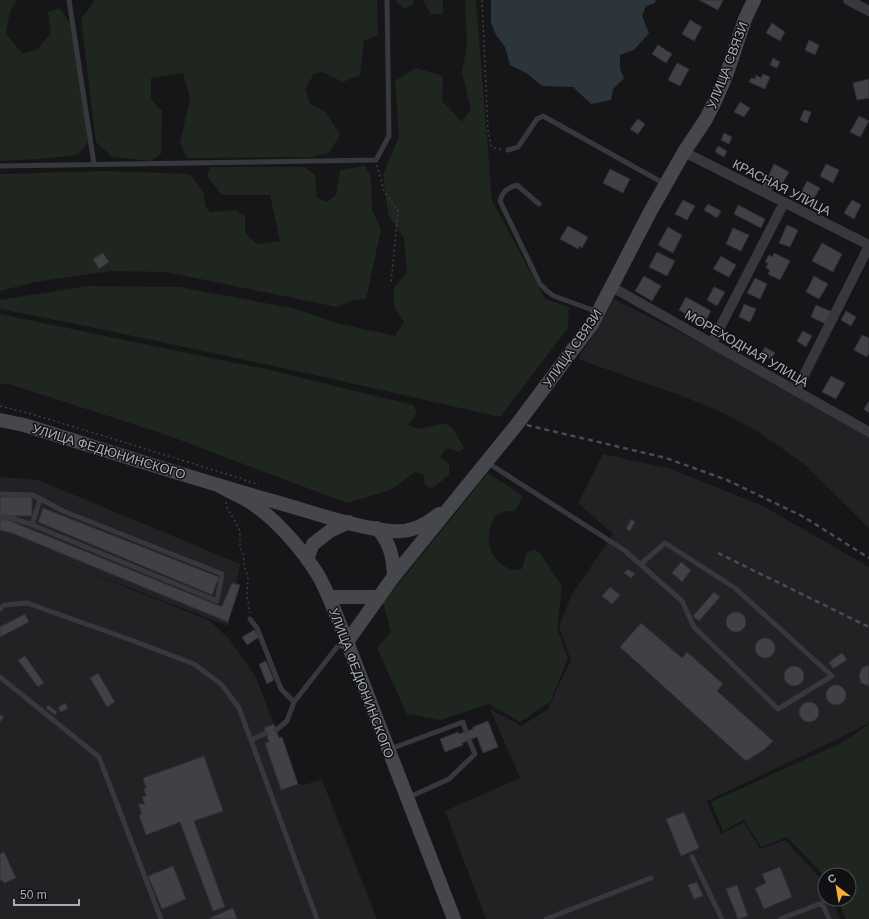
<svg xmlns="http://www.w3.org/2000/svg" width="869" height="919" font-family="Helvetica,sans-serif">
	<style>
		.built { fill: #222225 }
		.green { fill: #1e261f }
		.water { fill: #2c353c }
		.building { fill: #404145; stroke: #303034 }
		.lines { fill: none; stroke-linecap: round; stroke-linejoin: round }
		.path { stroke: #3d3f44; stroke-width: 1.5; stroke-dasharray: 2 3; stroke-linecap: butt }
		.service { stroke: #37383d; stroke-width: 5 }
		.minor { stroke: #37383d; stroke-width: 10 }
		.secondary { stroke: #45474d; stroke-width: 14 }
		.rail { stroke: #4a4c52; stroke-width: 2.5; stroke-dasharray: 5 4; stroke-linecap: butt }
		.labels { text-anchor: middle; stroke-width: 3; stroke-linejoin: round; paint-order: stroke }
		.street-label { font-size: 13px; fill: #a8adb8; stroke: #111113 }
	</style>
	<rect width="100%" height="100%" fill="#161618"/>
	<path class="built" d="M614,299l182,92 73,41v96l-64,-63 -46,-33 -38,-20 -39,-16 -104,-37z
		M603,454l68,15 92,37 106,61v156l-33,17 -129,61 14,33 23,-12 16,27 25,-9 40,43v16h7l8,20h-354l-41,-108 75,-33 -30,-69 31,17 26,-16 24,-50 -12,-33 12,-31 42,-62 -35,-31z
		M0,477l38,3 202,84 -12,62 -169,-66 151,61 20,19 26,37 23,61 3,-1 16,47 5,1 19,-5 55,139h-377z"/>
	<path class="green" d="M0,0h17l-7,11 -4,23 16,19 15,-3 14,-17 -3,-21 12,-4 10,16 19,117 -11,14 -39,4 -39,2z
		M94,0h283l1,35 -14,6 -4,34 -17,7 -21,-10 -8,2 -9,15 5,15 16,8 14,23 -11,18 -17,4 -125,1 -7,-15 10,-45 -7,-25 -32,5v21l11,12 -1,43 -10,7 -39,-4 -16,-15 -15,-123 13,-17z
		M395,0h18v5l-9,4z
		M423,0h20v13l-12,2z
		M465,0h11l16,201 53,98 24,8 -1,21 -68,89c-166,-38 -332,-75 -500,-108v-9l87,-14 92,1 118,22 39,14 59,13 9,-14 -10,-16v-18l13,-15 -3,-35 -16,-23 -5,-41 16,-37 -4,-56 21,-13 27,8 -1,25 20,21 9,-13 -9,-37 5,-27z
		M365,166l6,11 1,32 9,21 -15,69 -13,1 -16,7 -171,-35 -55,-1 -76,11 -35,9v-117l107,-3 83,3 14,19 1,12 5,7 26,-2 9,6v17l12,11 23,-3 -10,-46h-48l-15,-19 4,-9h94l10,8 2,23 10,4 9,-7 4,-25z
		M0,314l274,57 139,34 4,8 -9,12 11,4 26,-6 8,6 11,19 -5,4 -13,-4 -6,10 9,5v12l-16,13 -8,-3 -2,-11 -8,-2 -24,18 -44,13 -183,-69 -155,-50h-9z
		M488,473l35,23 -8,15c-6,0 -13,0 -18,4 -4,2 -5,7 -6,10 -7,18 2,40 22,45 2,0 6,-1 9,-1l4,-16 8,-4 6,4 22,33 -5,42 11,30 -18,44 -30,20 -31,-18 -48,16 -34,-6 -30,-66 14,-16 -8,-29z
		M869,724v195h-23l-9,-20h12v-24h-24v2l-38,-40 -26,10 -17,-27 -21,11 -12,-29 130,-59z"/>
	<path class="water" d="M491,0h165l-1,3 -9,3 -4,10 7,17 -15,17 -14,5v14l4,9 -11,11 -2,11 -20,4 -18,-17 -31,-1 -14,-12 -18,-9 -5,-18 -9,-12 -5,-12z"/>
	<path class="building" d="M699,0h24l-5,10z
		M690,20l12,7 -8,14 -12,-7z
		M772,23l13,9 -5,9 -14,-8z
		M809,40l10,5 -4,10 -10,-5z
		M658,45l14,9 -6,9 -14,-9z
		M773,58l7,4 -3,6 -7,-3z
		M677,63l12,6 -9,17 -12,-6z
		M763,74l7,3 -5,12 -16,-7 2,-4 4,1 1,-4 5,3z
		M869,79v19l-12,2 -4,-17z
		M740,102l10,6 -6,9 -10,-5z
		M804,110l7,2 -4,11 -7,-3z
		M859,116l10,5 -9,16 -10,-5z
		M638,119l7,5 -7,10 -8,-5z
		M724,133l8,4 -3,7 -8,-4z
		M718,146l9,5 -3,6 -9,-5z
		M774,164l15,8 -7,12 -14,-7z
		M826,164l13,6 -6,13 -13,-7z
		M610,169l20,10 -7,14 -20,-10z
		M765,181l9,5 -3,5 -9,-5z
		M807,181l13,7 -7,12 -12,-7z
		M683,200l12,6 -8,14 -12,-6z
		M852,200l9,5 -7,14 -10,-6z
		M708,204l13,7 -4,7 -13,-8z
		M738,205l27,14 -4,9 -27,-14z
		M787,225l11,5 -8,17 -11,-4z
		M568,226l20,11 -6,11 -3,-2 -1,3 -18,-10z
		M668,227l14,8 -9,18 -15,-8z
		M733,228l16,7 -8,16 -15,-7z
		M822,243l20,11 -9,18 -21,-11z
		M657,252l18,9 -8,15 -18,-9z
		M103,253l6,9 -10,7 -6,-10z
		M774,253l16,8 -10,19 -12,-6 2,-4 -4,-2 2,-5 -3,-1 4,-7 3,2z
		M721,256l15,9 -7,12 -16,-8z
		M644,276l17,10 -9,15 -17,-10z
		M814,276l14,8 -9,15 -13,-7z
		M755,278l12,6 -7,15 -13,-6z
		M714,287l11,5 -8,14 -10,-6z
		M686,297l25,14 -7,13 -25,-14z
		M744,304l12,5 -6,13 -11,-5z
		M816,305l16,7 -6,12 -15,-7z
		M846,311l10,6 -5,9 -10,-6z
		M803,331l9,5 -6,11 -9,-6z
		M862,335l7,3v15l-2,4 -13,-7z
		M765,347l10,6 -4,6 -10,-5z
		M831,376l14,7 -9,16 -14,-7z
		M869,401v12l-5,-4z
		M0,497h32v19h-32z
		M43,508l176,69 -7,18 -174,-73z
		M0,519l8,1 212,86h2l10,-23 8,2 -12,37 -216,-89 -12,-3z
		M631,519l4,3 -5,9 -4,-2z
		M681,562l10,8 -9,12 -10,-9z
		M628,569l7,5 -4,4 -7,-5z
		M610,587l10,8 -8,9 -10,-8z
		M714,592l6,5 -21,24 -6,-5z
		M726 622a10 10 0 1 1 20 0a10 10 0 1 1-20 0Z
		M25,614l4,8 -29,15v-10z
		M641,623l41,35 5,-6 36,32 -6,7 56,50 -8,8 -19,12 -126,-114z
		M254,630l5,7 -12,8 -5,-8z
		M755 648a10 10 0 1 1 20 0a10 10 0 1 1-20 0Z
		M842,653l5,7 -14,9 -4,-7z
		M25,656l19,27 -6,4 -20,-27z
		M266,661l8,19 -7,4 -8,-20z
		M869,665v21l-8,-3 -2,-8 3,-7z
		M784 676a10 10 0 1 1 20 0a10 10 0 1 1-20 0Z
		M98,673l17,29 -8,5 -17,-29z
		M826 695a10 10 0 1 1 20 0a10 10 0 1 1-20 0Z
		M799 712a10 10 0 1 1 20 0a10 10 0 1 1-20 0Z
		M65,703l3,5 -7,4 -3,-4z
		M48,705l9,7 -2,3 -9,-7z
		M0,714l4,3 -4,5z
		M488,721l10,26 -15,6 -6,-16 -15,6 1,2 -18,7 -5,-13 18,-7 1,2 14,-5v-2z
		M274,724l5,14 3,-1 16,47 -17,6 -16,-47 4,-1 -5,-14z
		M204,756l19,55 -29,10 31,86 -12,4 -33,-89 -34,13 -7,-20 3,-1 -4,-10h7l-3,-7 4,-1 -2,-7 2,-1 -3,-10z
		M684,812l15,36 -18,8 -15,-37z
		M4,852l12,26 -12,5 -2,-3 -2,1v-27z
		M173,866l13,33 -24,10 -14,-33z
		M780,867l12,30 -28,12 -9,-21 11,-5 -4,-9z
		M697,882l6,14 -9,3 -6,-14z
		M737,885l11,31 -9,3h-1l-12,-30z
		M233,908l4,11h-27v-1z"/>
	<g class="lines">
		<path class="path" d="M482,0l6,131 3,15 6,3h5
			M377,165l7,26 14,20 -7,72
			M0,406l35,9 208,64
			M244,480l15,5
			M226,502l1,6 12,20 1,5v13l3,8 2,15 3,8 -1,20 3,16"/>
		<path class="service" d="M69,0l25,164
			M508,150l10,-3 19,-28 6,-3 122,68
			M0,166l376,-6 13,-24 -2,-136
			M539,204l-22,-19c-8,2 -15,7 -17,16l40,83 7,7 7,5 44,16
			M488,463l136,87 58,51 12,26 84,82 54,-33 -97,-88 -70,-45 -24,21
			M0,494l33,1 30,16 159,63 -5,27 -187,-77 -19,-6h-11
			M32,525l8,-26
			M0,609l4,-4 23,-2 104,37 63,24 28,21 17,23 78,211
			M250,619l7,9 24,61 13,13
			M0,677l99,80 62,162
			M276,730l11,-9 7,-19 43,-55 9,-4
			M251,740l15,-7
			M390,749l73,-27 3,10
			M407,798l42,-19 26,-25 -6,-14
			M692,857l30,62
			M546,919l105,-41
			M780,919l42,-16 7,16"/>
		<path class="minor" d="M848,0l21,11
			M684,152l185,93
			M612,287l257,145
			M712,343l72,-140
			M796,391l73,-145"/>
		<path class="secondary" d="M0,420l24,5c84,26 167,53 252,77 36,10 77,25 114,29 20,2 34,-5 49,-17
			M218,485c10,6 22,11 32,17 26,17 52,47 68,73 12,21 20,45 29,67l107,277
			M377,528c13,15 16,28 17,48
			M307,559l6,-15 17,-13 19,-9
			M329,597h49
			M347,642l47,-66 124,-153 74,-99 58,-112 34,-60 22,-33 10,-20 10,-23 19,-57 9,-19"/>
		<path class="rail" d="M518,423l148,35 61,22 77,37 65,41
			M718,553l151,74"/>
	</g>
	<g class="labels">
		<g class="street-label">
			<text transform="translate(727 65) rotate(-69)" y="5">УЛИЦА СВЯЗИ</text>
			<text transform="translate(782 187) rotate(27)" y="5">КРАСНАЯ УЛИЦА</text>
			<text transform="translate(572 348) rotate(-55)" y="5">УЛИЦА СВЯЗИ</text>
			<text transform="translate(747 348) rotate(30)" y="5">МОРЕХОДНАЯ УЛИЦА</text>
			<text transform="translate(109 451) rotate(17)" y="5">УЛИЦА ФЕДЮНИНСКОГО</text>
			<text transform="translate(362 683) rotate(69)" y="5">УЛИЦА ФЕДЮНИНСКОГО</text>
		</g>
	</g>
	<g transform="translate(837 887) rotate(329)"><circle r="19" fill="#111113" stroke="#4d4f55"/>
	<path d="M0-3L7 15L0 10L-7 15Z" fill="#f2b134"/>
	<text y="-6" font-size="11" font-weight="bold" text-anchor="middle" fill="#a8adb8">С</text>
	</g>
	<path d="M14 899v6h65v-6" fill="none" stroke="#a8adb8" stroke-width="2"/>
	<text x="20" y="899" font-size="12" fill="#a8adb8" stroke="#111113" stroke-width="3" paint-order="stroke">50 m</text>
</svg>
